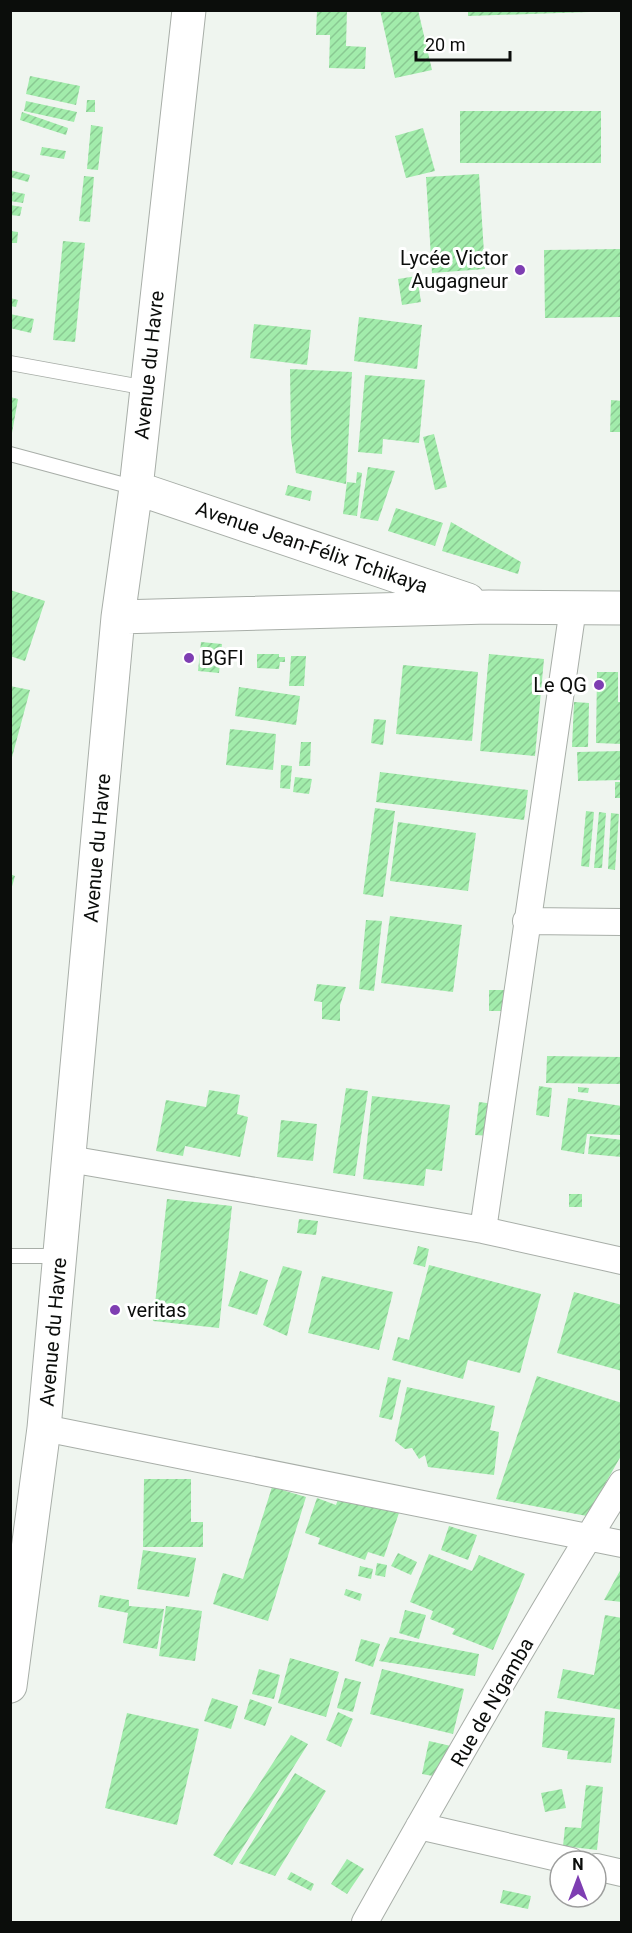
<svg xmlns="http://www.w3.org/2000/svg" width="632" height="1933" font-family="Roboto,sans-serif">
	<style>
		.building { fill: url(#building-hatch) }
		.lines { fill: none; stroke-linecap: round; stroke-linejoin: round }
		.lane-casing { stroke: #a8aea8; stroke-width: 16 }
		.street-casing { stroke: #a8aea8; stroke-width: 28 }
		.secondary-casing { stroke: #a8aea8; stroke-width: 35 }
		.lane { stroke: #fff; stroke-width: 14 }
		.street { stroke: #fff; stroke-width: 26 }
		.secondary { stroke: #fff; stroke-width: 33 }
		.poi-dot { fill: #7e3eb2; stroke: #fff; stroke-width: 2 }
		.labels { text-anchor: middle; stroke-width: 6; stroke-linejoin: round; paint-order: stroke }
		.poi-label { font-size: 20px; fill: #0b0d0b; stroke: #fff; text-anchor: end }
		.street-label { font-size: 20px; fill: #0b0d0b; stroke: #fff }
	</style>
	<defs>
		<pattern id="building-hatch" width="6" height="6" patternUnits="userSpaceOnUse" patternTransform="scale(1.5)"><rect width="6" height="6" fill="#a2ecab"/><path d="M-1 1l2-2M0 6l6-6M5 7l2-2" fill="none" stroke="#8ac992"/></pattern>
	</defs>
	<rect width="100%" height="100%" fill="#eff5ef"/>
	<path class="building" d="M317,10h30l-1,36 20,1 -1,22 -36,-1 1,-33h-14z
		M380,10h38l14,60 -37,8z
		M468,10h122v2l-122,4z
		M30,76l50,10 -4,19 -50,-11z
		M87,100h8v12h-9z
		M26,101l51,11 -3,10 -50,-11z
		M460,111h141v52h-141z
		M22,112l46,16 -2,7 -46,-15z
		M91,125l12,2 -5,43 -11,-1z
		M423,128l12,43 -29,7 -11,-42z
		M42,147l24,4 -2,8 -24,-4z
		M10,170l20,5 -2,7 -18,-5z
		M479,174l6,95 -53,4 -6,-96z
		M84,176l10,1 -4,45 -11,-1z
		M10,191l15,3 -2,9 -13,-2z
		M10,205l12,2 -2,9 -10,-1z
		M10,231l8,1 -1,11h-7z
		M63,241l22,2 -10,99 -22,-2z
		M622,249v68l-77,1 -1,-68z
		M417,276l4,26 -19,3 -4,-26z
		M10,298l8,2 -2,7 -6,-1z
		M10,314l24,5 -3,14 -21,-5z
		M359,317l63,8 -5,44 -63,-8z
		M254,324l57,6 -4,35 -57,-7z
		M290,369l62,3 -6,112 -50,-11 -5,-34z
		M365,375l60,5 -6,63 -36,-4 -1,15 -24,-2z
		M10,397l8,2 -6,34 -2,-1z
		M611,400l11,1v31h-12z
		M434,434l13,53 -12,3 -12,-53z
		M368,467l27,4 -17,50 -18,-3z
		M357,472l5,1 -5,43 -14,-2 4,-32 9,1z
		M288,485l24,6 -2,10 -25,-6z
		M396,508l47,15 -8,23 -47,-15z
		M451,522l70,40 -3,12 -76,-23z
		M10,590l35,11 -20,60 -15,-5z
		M201,642l21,2 -3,29 -21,-2z
		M257,654h22v3h6v5h-5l-1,7 -22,-1z
		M489,654l55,5 -9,97 -55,-5z
		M291,656h15l-2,30h-15z
		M403,665l75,7 -6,69 -76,-7z
		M597,672h21v30h4v42l-26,-1z
		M10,686l20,4 -19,71h-1z
		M239,687l61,9 -4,29 -61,-9z
		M574,702l15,1 -1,44h-16z
		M374,719l12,1 -3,25 -12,-2z
		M230,729l46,5 -3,36 -47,-5z
		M301,742h10l-1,24h-11z
		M622,751v29l-44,1 -1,-29z
		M281,765l11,1 -2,23 -10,-1z
		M380,772l148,18 -4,30 -148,-18z
		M295,777l17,2 -3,15 -16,-2z
		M615,782h7v16h-7z
		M375,808l20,3 -12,86 -20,-3z
		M586,811l8,1 -5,55 -8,-1z
		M599,812l7,1 -4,55h-8z
		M611,813l8,1 -4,56 -7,-1z
		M398,822l78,11 -8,58 -78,-10z
		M10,874l5,2 -4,14h-1z
		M390,916l72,9 -9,67 -72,-9z
		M366,920l16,1 -8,70 -15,-2z
		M317,984l29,3 -6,18v16l-18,-2v-17l-8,-1z
		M489,990h16v21h-16z
		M547,1056l75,1v27l-76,-1z
		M539,1086l13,2 -3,29 -13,-2z
		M578,1087l11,1 -1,5 -10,-1z
		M346,1088l22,3 -13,85 -22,-3z
		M209,1090l31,5 -3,19 11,3 -8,40 -55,-11 -2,10 -27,-5 10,-51 40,7z
		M372,1096l78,9 -8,66 -16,-2 -2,17 -61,-7z
		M568,1098l54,8v29l-35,-1 -3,20 -23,-4z
		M479,1102l15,2 -4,32 -15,-1z
		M281,1120l36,4 -4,37 -36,-4z
		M590,1136l32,4v17l-34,-3z
		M569,1194h13v13h-13z
		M167,1199l65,7 -13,122 -66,-7z
		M299,1219l19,2 -2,14 -19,-2z
		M418,1246l11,3 -4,18 -12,-3z
		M429,1265l112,29 -21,79 -52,-13 -5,19 -71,-19 6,-23 11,3z
		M283,1266l19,5 -15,65 -24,-11z
		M240,1271l28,9 -11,35 -29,-9z
		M322,1276l71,16 -14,58 -71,-17z
		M574,1292l48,13v66l-65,-18z
		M537,1376l85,27v51l-35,62 -91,-17z
		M388,1377l13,3 -9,40 -13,-3z
		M407,1387l88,19 -5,24 9,2 -5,43 -66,-8 -3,-12 -6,4 -7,-11 -7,1 -10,-8z
		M144,1479h47v43h12v25h-60z
		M272,1487l34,10 -38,124 -55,-17 10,-31 20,6z
		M341,1490l54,22 2,-6 4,1 -17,50 -16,-5 -3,8 -47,-16 2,-6 -15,-5 12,-35 19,7z
		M449,1526l28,9 -9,25 -27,-10z
		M143,1550l53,8 -7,39 -52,-8z
		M398,1553l19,9 -6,13 -20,-9z
		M429,1554l43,17 7,-16 46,19 -32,76 -41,-16 3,-5 -25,-10 3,-8 -23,-9z
		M377,1563l10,2 -2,12 -10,-2z
		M360,1566l13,3 -2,10 -13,-3z
		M622,1567v35l-18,-2z
		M346,1589l16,5 -2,7 -16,-6z
		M100,1595l29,5v6l35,3 -7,40 -34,-6 5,-30 -30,-6z
		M166,1606l36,5 -7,50 -36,-5z
		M405,1610l21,5 -7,24 -20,-6z
		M605,1615l17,3v92l-65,-12 6,-29 31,6z
		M390,1637l89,17 -4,22 -96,-15z
		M361,1639l19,5 -7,23 -18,-6z
		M290,1658l49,14 -13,45 -48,-14z
		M259,1669l21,6 -6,24 -22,-5z
		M382,1669l82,20 -11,45 -83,-20z
		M345,1678l16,4 -8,30 -16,-4z
		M212,1698l26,8 -7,23 -27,-8z
		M250,1699l22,8 -7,19 -21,-7z
		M545,1711l70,7 -4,45 -44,-4 1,-8 -26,-4z
		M338,1712l15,7 -12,28 -15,-7z
		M127,1713l72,16 -22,96 -72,-17z
		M291,1735l17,9 -76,121 -19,-10z
		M429,1741l22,5 -7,32 -22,-4z
		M295,1773l31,18 -51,85 -36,-13z
		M586,1785l17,2 -6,63 -34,-4 2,-19 16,1z
		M562,1789l4,19 -21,4 -4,-19z
		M347,1859l17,10 -17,25 -16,-10z
		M291,1872l23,12 -3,7 -24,-12z
		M503,1890l28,6 -3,13 -28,-6z"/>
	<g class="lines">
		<g class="lane-casing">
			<path id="lane" d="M10,363l137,25
				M10,454l126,34
				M10,1256h50"/>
		</g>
		<g class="street-casing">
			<path id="street" d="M526,921l96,1
				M69,1159l414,71 139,31
				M483,1230l90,-622
				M44,1428l578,116
				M419,1826l152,35
				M596,1867l26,6
				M365,1922c83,-148 167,-295 257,-439"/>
		</g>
		<g class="secondary-casing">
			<path id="secondary" d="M136,488l332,112
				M118,617l371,-10 133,1
				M10,1686l34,-258 74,-811 18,-129 53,-478"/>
		</g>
		<use href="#lane" class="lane"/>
		<use href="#street" class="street"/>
		<use href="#secondary" class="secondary"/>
	</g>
	<g class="poi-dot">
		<circle cx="520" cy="270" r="6"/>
		<circle cx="189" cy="658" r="6"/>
		<circle cx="599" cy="685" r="6"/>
		<circle cx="115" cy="1310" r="6"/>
	</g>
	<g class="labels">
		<g class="poi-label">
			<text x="508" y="265">Lycée Victor<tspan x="508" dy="23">Augagneur</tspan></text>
			<text x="201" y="665" text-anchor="start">BGFI</text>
			<text x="587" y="692">Le QG</text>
			<text x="127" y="1317" text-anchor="start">veritas</text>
		</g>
		<g class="street-label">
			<text transform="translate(149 365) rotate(-84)" y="7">Avenue du Havre</text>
			<text transform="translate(312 547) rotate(19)" y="7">Avenue Jean-Félix Tchikaya</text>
			<text transform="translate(97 848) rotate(-85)" y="7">Avenue du Havre</text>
			<text transform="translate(53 1332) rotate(-85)" y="7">Avenue du Havre</text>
			<text transform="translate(492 1702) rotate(-60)" y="7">Rue de N'gamba</text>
		</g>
	</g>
	<rect width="632" height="1933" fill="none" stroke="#0b0d0b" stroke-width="24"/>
	<g transform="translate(578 1879)"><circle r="28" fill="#ffffff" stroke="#9d9e9d" stroke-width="1.5"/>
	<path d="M0-4.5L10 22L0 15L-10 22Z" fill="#7e3eb2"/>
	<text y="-9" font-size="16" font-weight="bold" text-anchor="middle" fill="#0b0d0b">N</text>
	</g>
	<path d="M416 51v9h94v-9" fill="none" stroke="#0b0d0b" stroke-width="3"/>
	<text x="425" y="51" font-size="18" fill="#0b0d0b" stroke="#ffffff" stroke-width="4.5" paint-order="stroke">20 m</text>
</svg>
